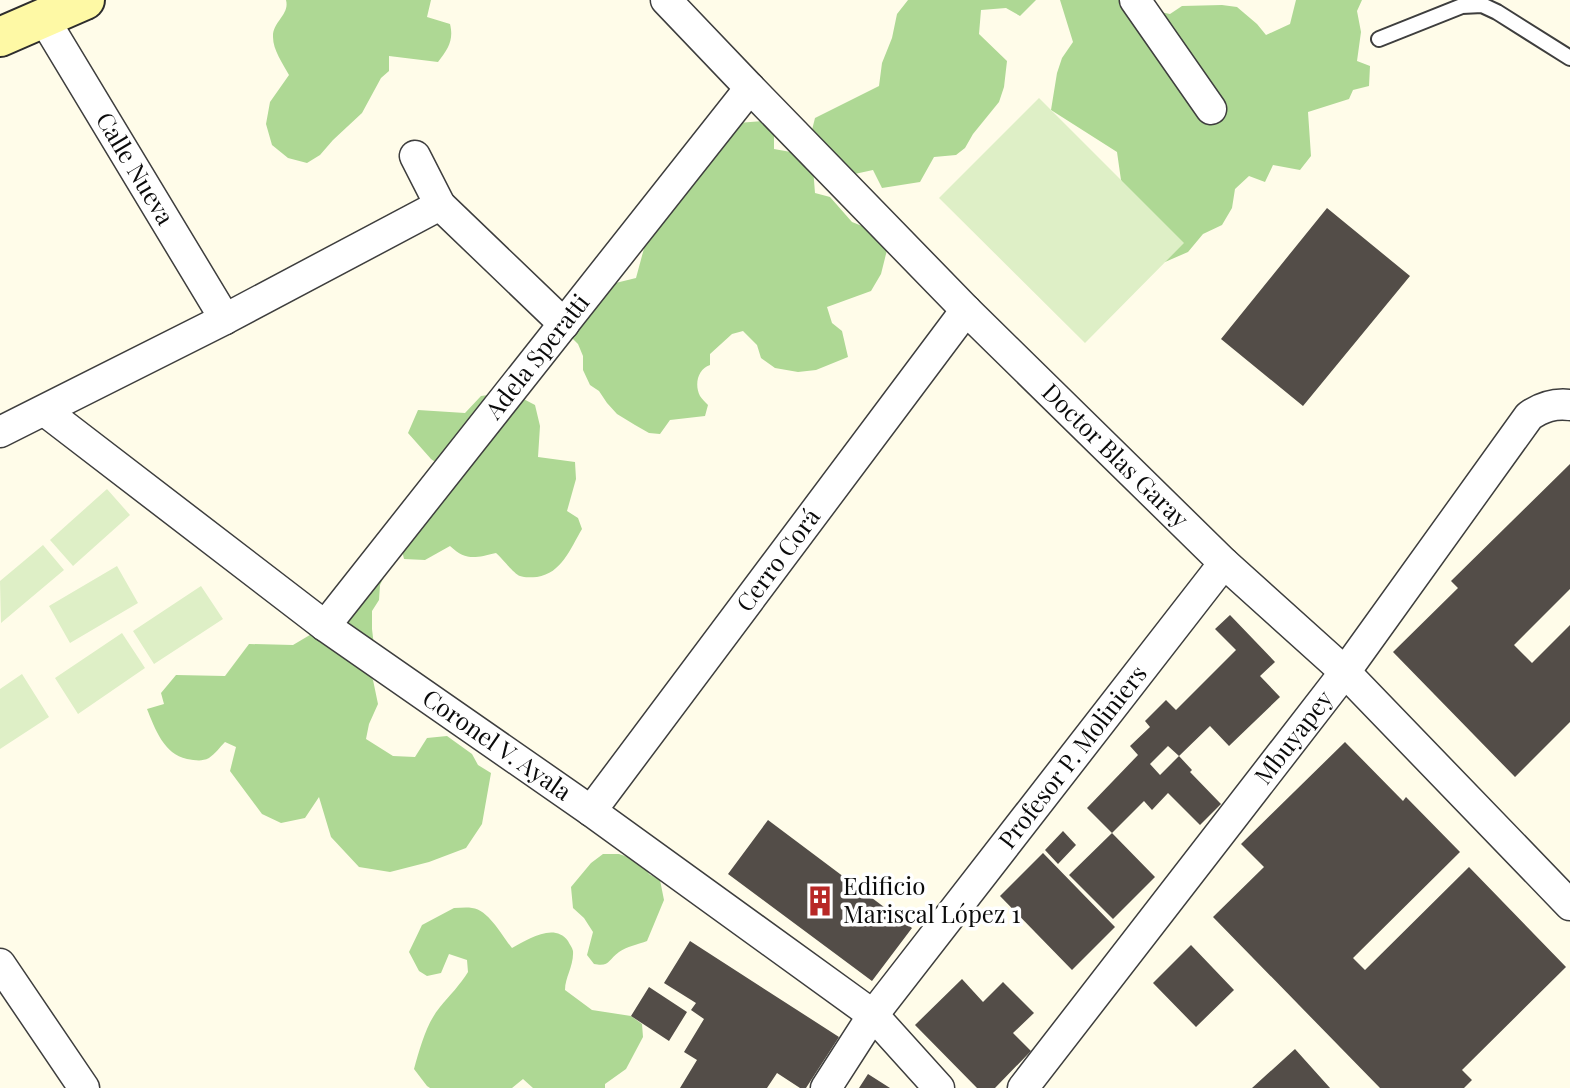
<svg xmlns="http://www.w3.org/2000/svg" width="1570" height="1088" font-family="'Playfair Display',serif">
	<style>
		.forest { fill: #aed894 }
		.pitch { fill: #deefc6 }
		.building { fill: #534d48 }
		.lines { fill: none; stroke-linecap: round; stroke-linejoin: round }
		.service-casing { stroke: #3e3e3e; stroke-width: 18 }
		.minor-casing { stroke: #3e3e3e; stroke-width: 33 }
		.secondary-casing { stroke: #2d2d2d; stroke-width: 42 }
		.service { stroke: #fff; stroke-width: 14 }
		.minor { stroke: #fff; stroke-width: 30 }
		.secondary { stroke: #fef9a5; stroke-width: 38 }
		.labels { text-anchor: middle; stroke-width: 7; stroke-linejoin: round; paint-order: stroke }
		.street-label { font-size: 24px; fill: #0b0b0b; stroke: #fff }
		.poi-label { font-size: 24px; fill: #0b0b0b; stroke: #fff; text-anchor: start }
	</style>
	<rect width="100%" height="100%" fill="#fffce9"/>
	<path class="forest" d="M286,0h145l-4,17 23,7c4,16 -2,25 -12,38l-49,-6v15l-8,7 -19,35 -29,27 -13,15 -13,8 -19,-5 -16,-13 -6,-21 4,-22 19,-27c-6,-11 -16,-25 -16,-38 -1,-15 17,-22 13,-37z
		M908,0h128l-16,16 -14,-8 -25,2 -2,24 28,27 -3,26 -5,15 -26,32 -8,14 -9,7 -22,2 -14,25 -38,6 -9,-18 -23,5 -39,-41 4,-16 64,-32 3,-23 10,-25 5,-24z
		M1060,0h83l-2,8 29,6 12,-8 40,-1 15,2 20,17 9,11 24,-11 6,-24h66l-5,11 4,21 -4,29 13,5 -1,20 -16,4 -4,9 -41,13 3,44 -11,14 -27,-5 -8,17 -16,-6 -14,13 -3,19 -10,17 -19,9 -15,18 -23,10 -44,-82 -4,-28 -66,-42 6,-37 5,-15 11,-16z
		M763,121l11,9v19l28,5 11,14 2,25 15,4 22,25 15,6 20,22 -6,24 -10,17 -44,16 5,16 10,8 6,26 -32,13 -18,2 -23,-4 -14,-10 -4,-13 -14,-14 -11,3 -22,20v11c-12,4 -16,19 -10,31 2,3 5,6 8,9l-3,11 -35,4 -10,14 -11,-1 -14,-8 -18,-11 -10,-11 -8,-12 -9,-6 -7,-15v-14l-5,-12 -9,-9 22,-46 45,-11 10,-37 92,-118z
		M510,392l25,13 5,21 -2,31 37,5 1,17 -9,32 11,7 4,11c-12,20 -20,44 -45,48 -5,0 -12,1 -17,-1 -7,-3 -18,-18 -24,-23 -21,5 -30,8 -46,-7l-25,14 -21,-1 -6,-26 43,-67 -10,-7 -23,-26 10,-23 47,3 16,-17z
		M388,568l-8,17 -1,15 -7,11v18l2,17 -17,9 16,25 5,24 -9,20 -3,15 27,17 22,1 12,-19 20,-2 25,18 6,11 13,8 -9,51 -16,24 -37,14 -39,10 -31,-5 -28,-30 -12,-40 -14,21 -24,5 -19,-9 -32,-43 6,-24 -11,-5c-5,5 -10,12 -16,16 -8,4 -14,2 -22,1 -23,-5 -32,-30 -40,-50l17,-5 -3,-11 15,-18 49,1 24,-32 44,1 32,-19z
		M603,854h16l24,8 6,12 11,6 4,20 -17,41c-8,3 -21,6 -28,11 -11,8 -9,15 -25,12l-7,-9 6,-23 -9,-14 -11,-10 -2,-21 20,-24z
		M454,908c6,0 12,-1 18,0 17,2 30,28 40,40 15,-8 42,-26 56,-7 2,4 4,6 5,10 1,15 -8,26 -8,39l27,20 39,6 11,8 1,13 -17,32 -21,15v4h-72l-10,-9 -11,9h-82l-3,-2 -13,-17c6,-21 12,-45 26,-62 10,-12 20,-22 28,-35l-1,-12 -18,-6 -8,19 -14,3 -8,-5 -10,-19 13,-27z"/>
	<path class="pitch" d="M1039,98l145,145 -99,100 -146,-145z
		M107,489l23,26 -57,51 -23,-26z
		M43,545l21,25 -63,53 -1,-42z
		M117,566l21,37 -68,40 -21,-37z
		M201,586l22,33 -69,45 -21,-33z
		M122,633l23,35 -67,46 -23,-36z
		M22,674l27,43 -49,32v-60z"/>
	<path class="building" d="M1327,208l83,68 -107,130 -82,-67z
		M1570,464v125l-56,56 18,18 38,-38v97l-55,55 -122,-125 65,-64 -7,-7z
		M1230,615l45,47 -15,14 20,21 -51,49 -19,-20 -31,30 -11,-10 -18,18 10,11 19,-19 13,14 -2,2 31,32 -21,21 -32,-32 -16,17 -8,-9 -32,32 -25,-25 51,-53 -8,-9 20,-19 -5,-6 21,-21 10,10 60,-60 -21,-21z
		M1345,742l58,59 3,-4 54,55 -107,106 12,12 104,-103 97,100 -104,103 10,10 -8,8h-84l-167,-171 51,-50 -23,-23z
		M768,820l144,108 -40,53 -144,-107z
		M1063,831l13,14 -18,19 -13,-14z
		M1112,833l43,44 -42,42 -44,-44z
		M1043,853l72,74 -43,43 -72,-74z
		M690,941l149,96 -33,51h-6l-23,-15 -10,15h-87l17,-28 -13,-8 20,-33 -13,-9 5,-7 -32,-20z
		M1191,945l43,45 -38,37 -43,-44z
		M962,979l21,23 20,-20 31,31 -21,20 18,18 -36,37h-18l-62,-63z
		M649,987l38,25 -18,29 -38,-25z
		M1295,1049l35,39h-78z
		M868,1074l22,14h-31z"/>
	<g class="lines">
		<g class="service-casing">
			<path id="service" d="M1379,39l83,-33 20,-1 15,7 73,46"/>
		</g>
		<g class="minor-casing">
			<g id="minor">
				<path id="s1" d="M666,0l84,88 216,222 258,253 121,109 225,233"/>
				<path d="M1135,0l76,109"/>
				<path id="s2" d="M44,19l181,300"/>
				<path d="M415,156l25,49 124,119"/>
				<path id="s3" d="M45,411l280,215 266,185 282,204 66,73"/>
				<path d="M0,432l225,-113 215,-114"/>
				<path id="s4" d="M325,626l425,-538"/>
				<path id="s5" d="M591,811l375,-501"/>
				<path d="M0,964l84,124"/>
				<path id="s6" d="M826,1088l47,-73 351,-452"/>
				<path id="s7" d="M1023,1088l322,-416 184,-256c13,-9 25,-13 41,-11"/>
			</g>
		</g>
		<g class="secondary-casing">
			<path id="secondary" d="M0,37l85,-37"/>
		</g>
		<use href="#service" class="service"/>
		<use href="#minor" class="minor"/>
		<use href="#secondary" class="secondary"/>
	</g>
	<defs>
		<g id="building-bare" transform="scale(2.415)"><path d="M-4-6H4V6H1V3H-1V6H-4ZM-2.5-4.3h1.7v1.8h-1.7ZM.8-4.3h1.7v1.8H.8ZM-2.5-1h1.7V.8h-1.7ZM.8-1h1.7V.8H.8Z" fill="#b82826" stroke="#fff" stroke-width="2.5" paint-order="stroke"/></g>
	</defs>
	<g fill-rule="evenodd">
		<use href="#building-bare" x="820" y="901"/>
	</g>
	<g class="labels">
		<g class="street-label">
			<text dy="8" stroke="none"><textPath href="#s2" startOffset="175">Calle Nueva</textPath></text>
			<text dy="8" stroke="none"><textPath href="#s4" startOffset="343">Adela Speratti</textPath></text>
			<text dy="8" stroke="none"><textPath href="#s1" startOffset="640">Doctor Blas Garay</textPath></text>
			<text dy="8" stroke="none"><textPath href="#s5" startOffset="313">Cerro Corá</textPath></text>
			<text dy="8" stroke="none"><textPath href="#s7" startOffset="443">Mbuyapey</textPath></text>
			<text dy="8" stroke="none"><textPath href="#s3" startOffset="562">Coronel V. Ayala</textPath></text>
			<text dy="8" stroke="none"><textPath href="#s6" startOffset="413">Profesor P. Moliniers</textPath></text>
		</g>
		<g class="poi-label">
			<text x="843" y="895">Edificio<tspan x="843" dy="28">Mariscal López 1</tspan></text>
		</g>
	</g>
</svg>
